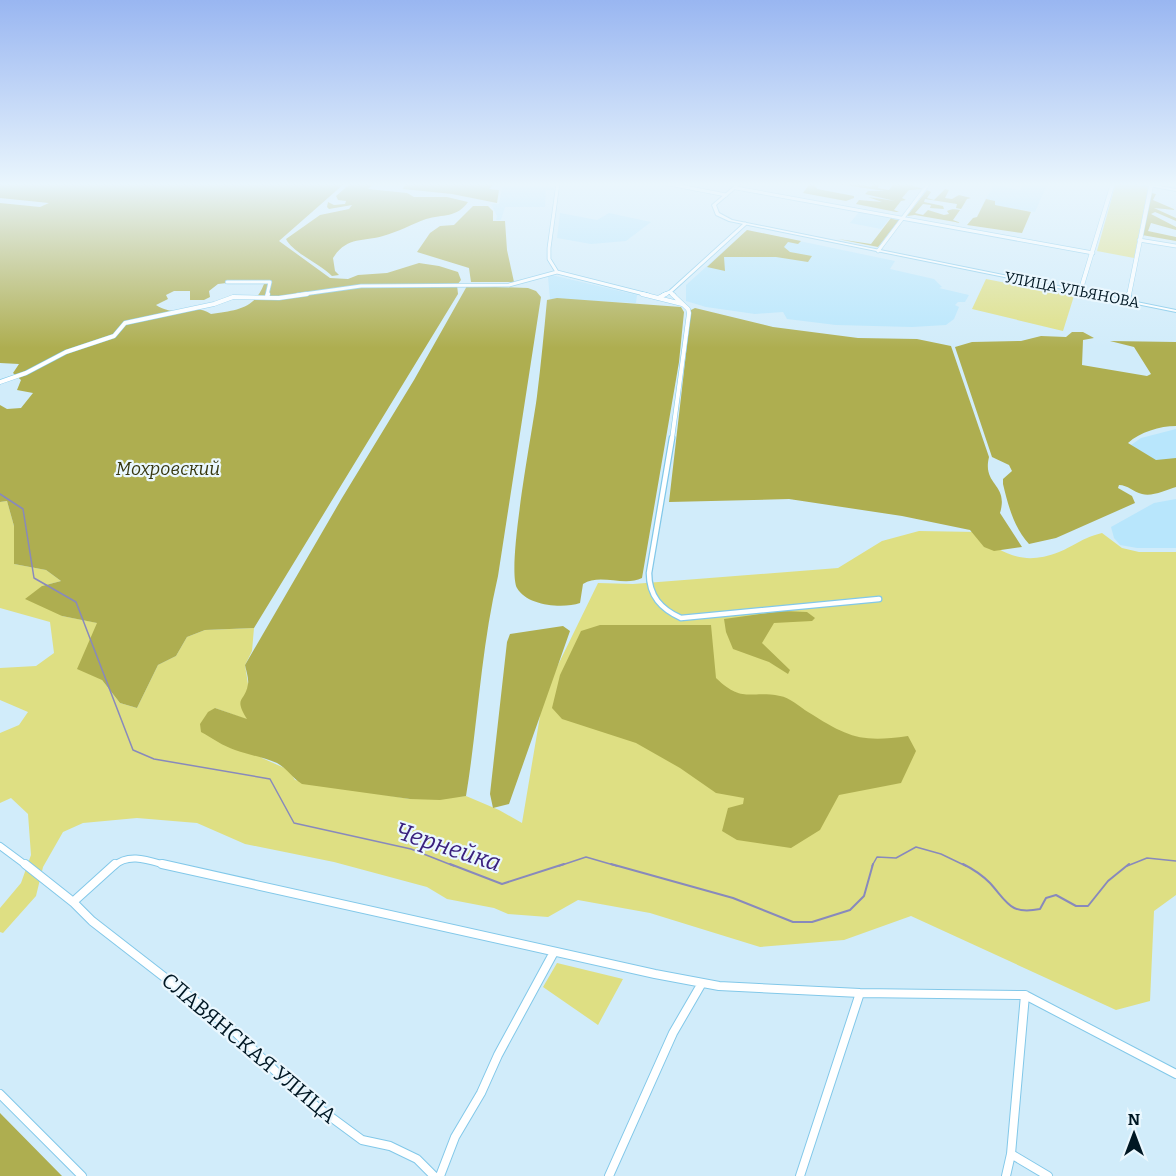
<svg xmlns="http://www.w3.org/2000/svg" width="1176" height="1176" font-family="Bitter,serif">
	<style>
		.built { fill: #b8e6fc }
		.green { fill: #dedf83 }
		.forest { fill: #aeae50; fill-rule: evenodd }
		.lines { fill: none; stroke-linecap: round; stroke-linejoin: round }
		.stream-far1 { stroke: #8889bc; stroke-width: 1.5 }
		.stream { stroke: #8889bc; stroke-width: 2 }
		.minor-far4-casing { stroke: #82c8e9; stroke-width: 4.5 }
		.minor-far3-casing { stroke: #82c8e9; stroke-width: 5 }
		.minor-far2-casing { stroke: #82c8e9; stroke-width: 7 }
		.minor-far1-casing { stroke: #82c8e9; stroke-width: 8 }
		.minor-casing { stroke: #82c8e9; stroke-width: 10 }
		.tertiary-far1-casing { stroke: #82c8e9; stroke-width: 5 }
		.tertiary-casing { stroke: #82c8e9; stroke-width: 6 }
		.secondary-casing { stroke: #82c8e9; stroke-width: 2 }
		.minor-far4 { stroke: #fff; stroke-width: 3 }
		.minor-far3 { stroke: #fff; stroke-width: 4 }
		.minor-far2 { stroke: #fff; stroke-width: 4.5 }
		.minor-far1 { stroke: #fff; stroke-width: 6 }
		.minor { stroke: #fff; stroke-width: 8 }
		.tertiary-far1 { stroke: #fff; stroke-width: 4 }
		.tertiary { stroke: #fff; stroke-width: 4.5 }
		.secondary { fill: #fff; fill-rule: evenodd }
		.labels { text-anchor: middle; stroke-width: 4.5; stroke-linejoin: round; paint-order: stroke }
		.far-street-label { font-size: 15px; fill: #001723; stroke: #eaf7fe }
		.park-label { font-size: 18px; font-style: italic; fill: #37370f; stroke: #eaf7fe }
		.near-street-label { font-size: 21px; fill: #001723; stroke: #eaf7fe }
		.near-water-label { font-size: 24px; font-style: italic; fill: #3a207d; stroke: #eaf7fe }
	</style>
	<rect width="100%" height="100%" fill="#d1ecfa"/>
	<path class="built" d="M1023,183l24,2 -12,27 -52,-8 11,-19 26,5z
		M502,187h52v3h-8l-1,17h-40l-4,13h-5l1,-4 -6,-12h8z
		M859,212l31,6 -9,11 -31,-6z
		M560,213l37,7 12,-7 42,9 -25,19 -35,3 -34,-6z
		M747,230l148,31 -5,8 44,10 8,8 -3,1 30,7 -4,7h-7l-3,3 4,2 -5,12 -8,6 -34,2 -76,-2 -49,-6 -4,-7 -28,2 -49,-7 -20,-6v-16z
		M552,275l85,20 -1,8 -86,-4 -2,-22z
		M1176,429v45l-45,-29 10,-7z
		M1176,499v49h-39l-17,-3 -6,-7 -3,-11 43,-24z"/>
	<path class="green" d="M1116,183l29,3 3,2 -14,70 -37,-7z
		M986,279l88,17 -11,35 -91,-22z
		M7,501l7,25v38l32,6 15,11 -19,5 20,30 36,7 4,57 18,23 17,5 21,-43 18,-9 11,-19 18,-7 49,-2 -2,23 -7,14 3,19v36l-33,-12 47,50 27,12 6,10 115,19 56,-3 33,14 23,13 18,-107 -5,-4 63,-129 35,1 205,-16 44,-27 37,-10 58,1c25,23 47,34 82,20 17,-7 23,-14 43,-19l20,15 17,4h37v343l-22,16 -4,90 -34,9 -205,-94 -67,24 -84,7 -110,-34 -72,-13 -30,17 -40,-3 -14,-6 -47,-9 -20,-12 -93,-25 -89,-18 -48,-21 -60,-5 -54,5 -20,9 -20,35 -7,29 -33,37 -3,-1v-24l21,-25 10,-28 -3,-41 -17,-16 -11,5v-70l19,-8 9,-13 -28,-12v-32l36,-2 18,-13 -4,-31 -50,-14v-106z
		M557,963l66,16 -25,46 -55,-38z"/>
	<path class="forest" d="M0,183h345l-66,58 51,37 18,1 10,-4 29,-2 32,-10 20,3 19,6 3,8 -4,5 1,9 -204,334 -49,2 -18,7 -11,19 -18,9 -21,43 -17,-5 -18,-23 -25,-11 20,-46 -35,-7 -37,-17 17,-13 19,-5 -15,-11 -32,-6v-38l-7,-25 -7,1v-97l7,4 14,-1 12,-15 -16,-3 4,-10 -8,-7 6,-9 -19,-1v-160l40,4 9,-4 -49,-5zM235,282l29,2c-10,26 -28,26 -53,30 -19,-13 -31,6 -55,-9l12,-6 -2,-4 8,-4h16v9h14l6,-3 -1,-6 9,-7z
		M351,183h23l-6,6 39,4 7,4h33l21,5c-11,16 -25,12 -42,17 -14,5 -28,13 -43,17 -20,6 -36,0 -50,22l2,13 4,4 -7,1c-12,-12 -40,-24 -46,-37l34,-24 29,-6 3,-4 -23,4 -2,-2 1,-5 6,3 11,-1 1,-3 -8,-1 -2,-4z
		M406,183h89l-6,6 10,1 -2,13 -45,-9 -49,-5z
		M810,183h10l-5,2 2,4 37,7v2l-8,3 -43,-8z
		M831,183h29l10,4 5,-4 4,1 -1,4 11,2 5,-7h20l-1,3 11,3 -15,1 -7,8 4,2 -5,1 -7,9 5,2h-3l-40,-8 3,-4 23,2 -14,-5 27,4 -30,-7 3,-3h17z
		M945,189l4,1 -4,8 7,1 7,-4 12,3 -4,1 -6,10 -5,-1 1,-4 -32,-5 -1,3 19,4 1,3 -14,-1 1,-3 -8,-1 -8,9 8,2 5,-5 16,5 5,-1 -2,-3c4,-2 8,-2 13,-1l-7,10 8,3 -46,-8 -8,1 20,-26 4,2 -4,6 7,2z
		M1151,193l5,1 -3,6 23,10 -22,-2 22,10v3l-21,-9 -4,2 25,13v3l-25,-7 -3,8 28,6v4l-34,-6z
		M986,199l9,2v4l36,7 -9,21 -55,-8 6,-7 4,-1z
		M473,206h15l5,5v10h12l2,29 7,32h-43l-2,-14 -52,-16 13,-19 10,-7 14,-1z
		M858,210l35,7 -1,2 7,1 -21,27 -40,-8 33,5 20,-26z
		M747,230l54,11 -3,3 -10,-2 -4,5 6,5 22,4 -4,6 -32,-5h-52l1,14 -18,-4z
		M467,286l61,2 8,3 5,6 -43,279c-17,72 -20,147 -32,220l-26,4 -30,-1 -108,-15c-10,-6 -14,-15 -25,-21 -14,-6 -28,-8 -42,-13 -12,-4 -23,-12 -34,-18l-1,-8 8,-12 7,-4 32,11c-14,-23 -2,-16 1,-35 1,-5 -2,-14 -3,-19l97,-167 72,-118z
		M557,298l124,9 3,5 -5,50 -37,216c-18,9 -42,-5 -59,6l-3,19c-17,6 -53,3 -63,-15 -11,-21 16,-160 20,-192 4,-32 7,-64 10,-96z
		M695,308l78,19 85,11 59,1 34,7 38,111c-7,29 20,26 11,56l22,34 -28,4 -10,-4 -14,-17 -68,-14 -113,-17 -120,3 22,-192z
		M1072,332h11l11,6 -11,2 -1,25 65,11 4,-2 -17,-27 -24,-6 66,1v84c-16,0 -36,6 -48,17l28,17 20,-2v29c-10,3 -24,10 -34,7 -9,-2 -14,-9 -23,-9l-1,3 14,8 3,7 -79,35 -27,6c-15,-16 -21,-39 -26,-60v-5l9,-8 -3,-6 -17,-8 -37,-110 17,-5 49,-1 20,-5 25,1z
		M783,611l24,1 8,6 -3,3 -38,2 -12,20 28,27 -2,4 -19,-12 -36,-13 -7,-17 -2,-13z
		M600,625h111l5,53c27,26 34,12 64,18 9,1 20,11 28,16 40,25 52,31 100,24l8,15 -15,32 -62,12 -19,35 -29,18 -54,-8 -15,-9 6,-23 15,-4 1,-6 -28,-5 -36,-25 -44,-25 -74,-24 -10,-11 8,-33 21,-44z
		M563,626l7,5 -61,173 -16,4 -3,-14 17,-152 3,-8z
		M0,1113l62,63h-62z"/>
	<g class="lines">
		<path class="stream-far1" d="M0,494l23,15 11,69 42,24 57,148 21,9 116,20 24,44 117,26 43,17
			M559,866l27,-9 31,9
			M872,866l5,-9 19,1 20,-11 25,7 25,12
			M1127,866l20,-8 29,3"/>
		<path class="stream" d="M450,864l52,20 62,-20
			M611,864l122,34 60,24h19l38,-12 14,-14 9,-32
			M963,864c10,5 19,11 27,19 18,20 20,32 50,26l6,-11 10,-3 20,11h12l20,-25 21,-17"/>
		<g class="minor-far4-casing">
			<path id="minor-far4" d="M558,183l-9,65v11l8,13 91,23
				M664,183l62,12
				M736,188l357,65
				M1139,240l37,6
				M878,251l51,-68
				M227,282h43l-3,13
				M670,292l4,3
				M297,295l64,-9 148,-1 48,-13
				M663,295l7,-3 75,-68"/>
		</g>
		<g class="minor-far3-casing">
			<path id="minor-far3" d="M642,294l40,10
				M267,297l1,-3
				M658,298l8,-4
				M0,382l26,-9 40,-21 48,-16 11,-13 89,-19 19,-7 46,1 28,-4
				M672,439l17,-126 -1,-4 -16,-15"/>
		</g>
		<g class="minor-far2-casing">
			<path id="minor-far2" d="M672,438l-23,135c0,23 12,36 32,45l198,-19"/>
		</g>
		<g class="minor-far1-casing">
			<path id="minor-far1" d="M0,846l27,20
				M114,866c15,-14 36,-5 55,0"/>
		</g>
		<g class="minor-casing">
			<path id="minor" d="M25,864l48,38 42,-38
				M162,864l493,110 64,12 141,7 165,2 151,79
				M73,902l19,19 143,111 62,60 65,48 28,6 27,13 17,17
				M0,1094l82,82
				M1011,1154l37,22
				M440,1176l15,-39 26,-44 17,-38 56,-103
				M609,1176l64,-143 29,-50
				M800,1176l60,-183
				M1006,1176l5,-22 14,-159"/>
		</g>
		<g class="tertiary-far1-casing">
			<path id="tertiary-far1" d="M1080,292l33,-109
				M1129,295l22,-109"/>
		</g>
		<g class="tertiary-casing">
			<path id="tertiary" d="M1128,301l1,-7"/>
		</g>
		<g class="secondary-casing">
			<path id="secondary" d="M738,183h4l-26,22 3,8 13,7 444,90v2l-447,-91 -13,-6 -4,-10z
				M1143,183l33,6v2l-43,-8z"/>
		</g>
		<use href="#minor-far4" class="minor-far4"/>
		<use href="#minor-far3" class="minor-far3"/>
		<use href="#minor-far2" class="minor-far2"/>
		<use href="#minor-far1" class="minor-far1"/>
		<use href="#minor" class="minor"/>
		<use href="#tertiary-far1" class="tertiary-far1"/>
		<use href="#tertiary" class="tertiary"/>
		<use href="#secondary" class="secondary"/>
	</g>
	<linearGradient id="sky" x2="0" y2="1"><stop stop-color="#99b6f1"/><stop offset="0.53" stop-color="#eaf6fd"/><stop offset="1" stop-color="#eaf6fd" stop-opacity="0"/></linearGradient>
	<rect width="1176" height="348" fill="url(#sky)"/>
	<g class="labels">
		<g class="far-street-label">
			<text transform="translate(1072 290) rotate(11)" y="5">УЛИЦА УЛЬЯНОВА</text>
		</g>
		<g class="park-label">
			<text x="168" y="475">Мохровский</text>
		</g>
		<g class="near-street-label">
			<text transform="translate(249 1048) rotate(40)" y="7">СЛАВЯНСКАЯ УЛИЦА</text>
		</g>
		<g class="near-water-label">
			<text transform="translate(448 847) rotate(18)" y="8">Чернейка</text>
		</g>
	</g>
	<g transform="translate(1134 1134)" stroke="#eaf7fe" stroke-width="4.5" paint-order="stroke">
	<path d="M0-4.5L10 22L0 15L-10 22Z" fill="#001723"/>
	<text y="-9" font-size="16" font-weight="bold" text-anchor="middle" fill="#001723">N</text>
	</g>
</svg>
